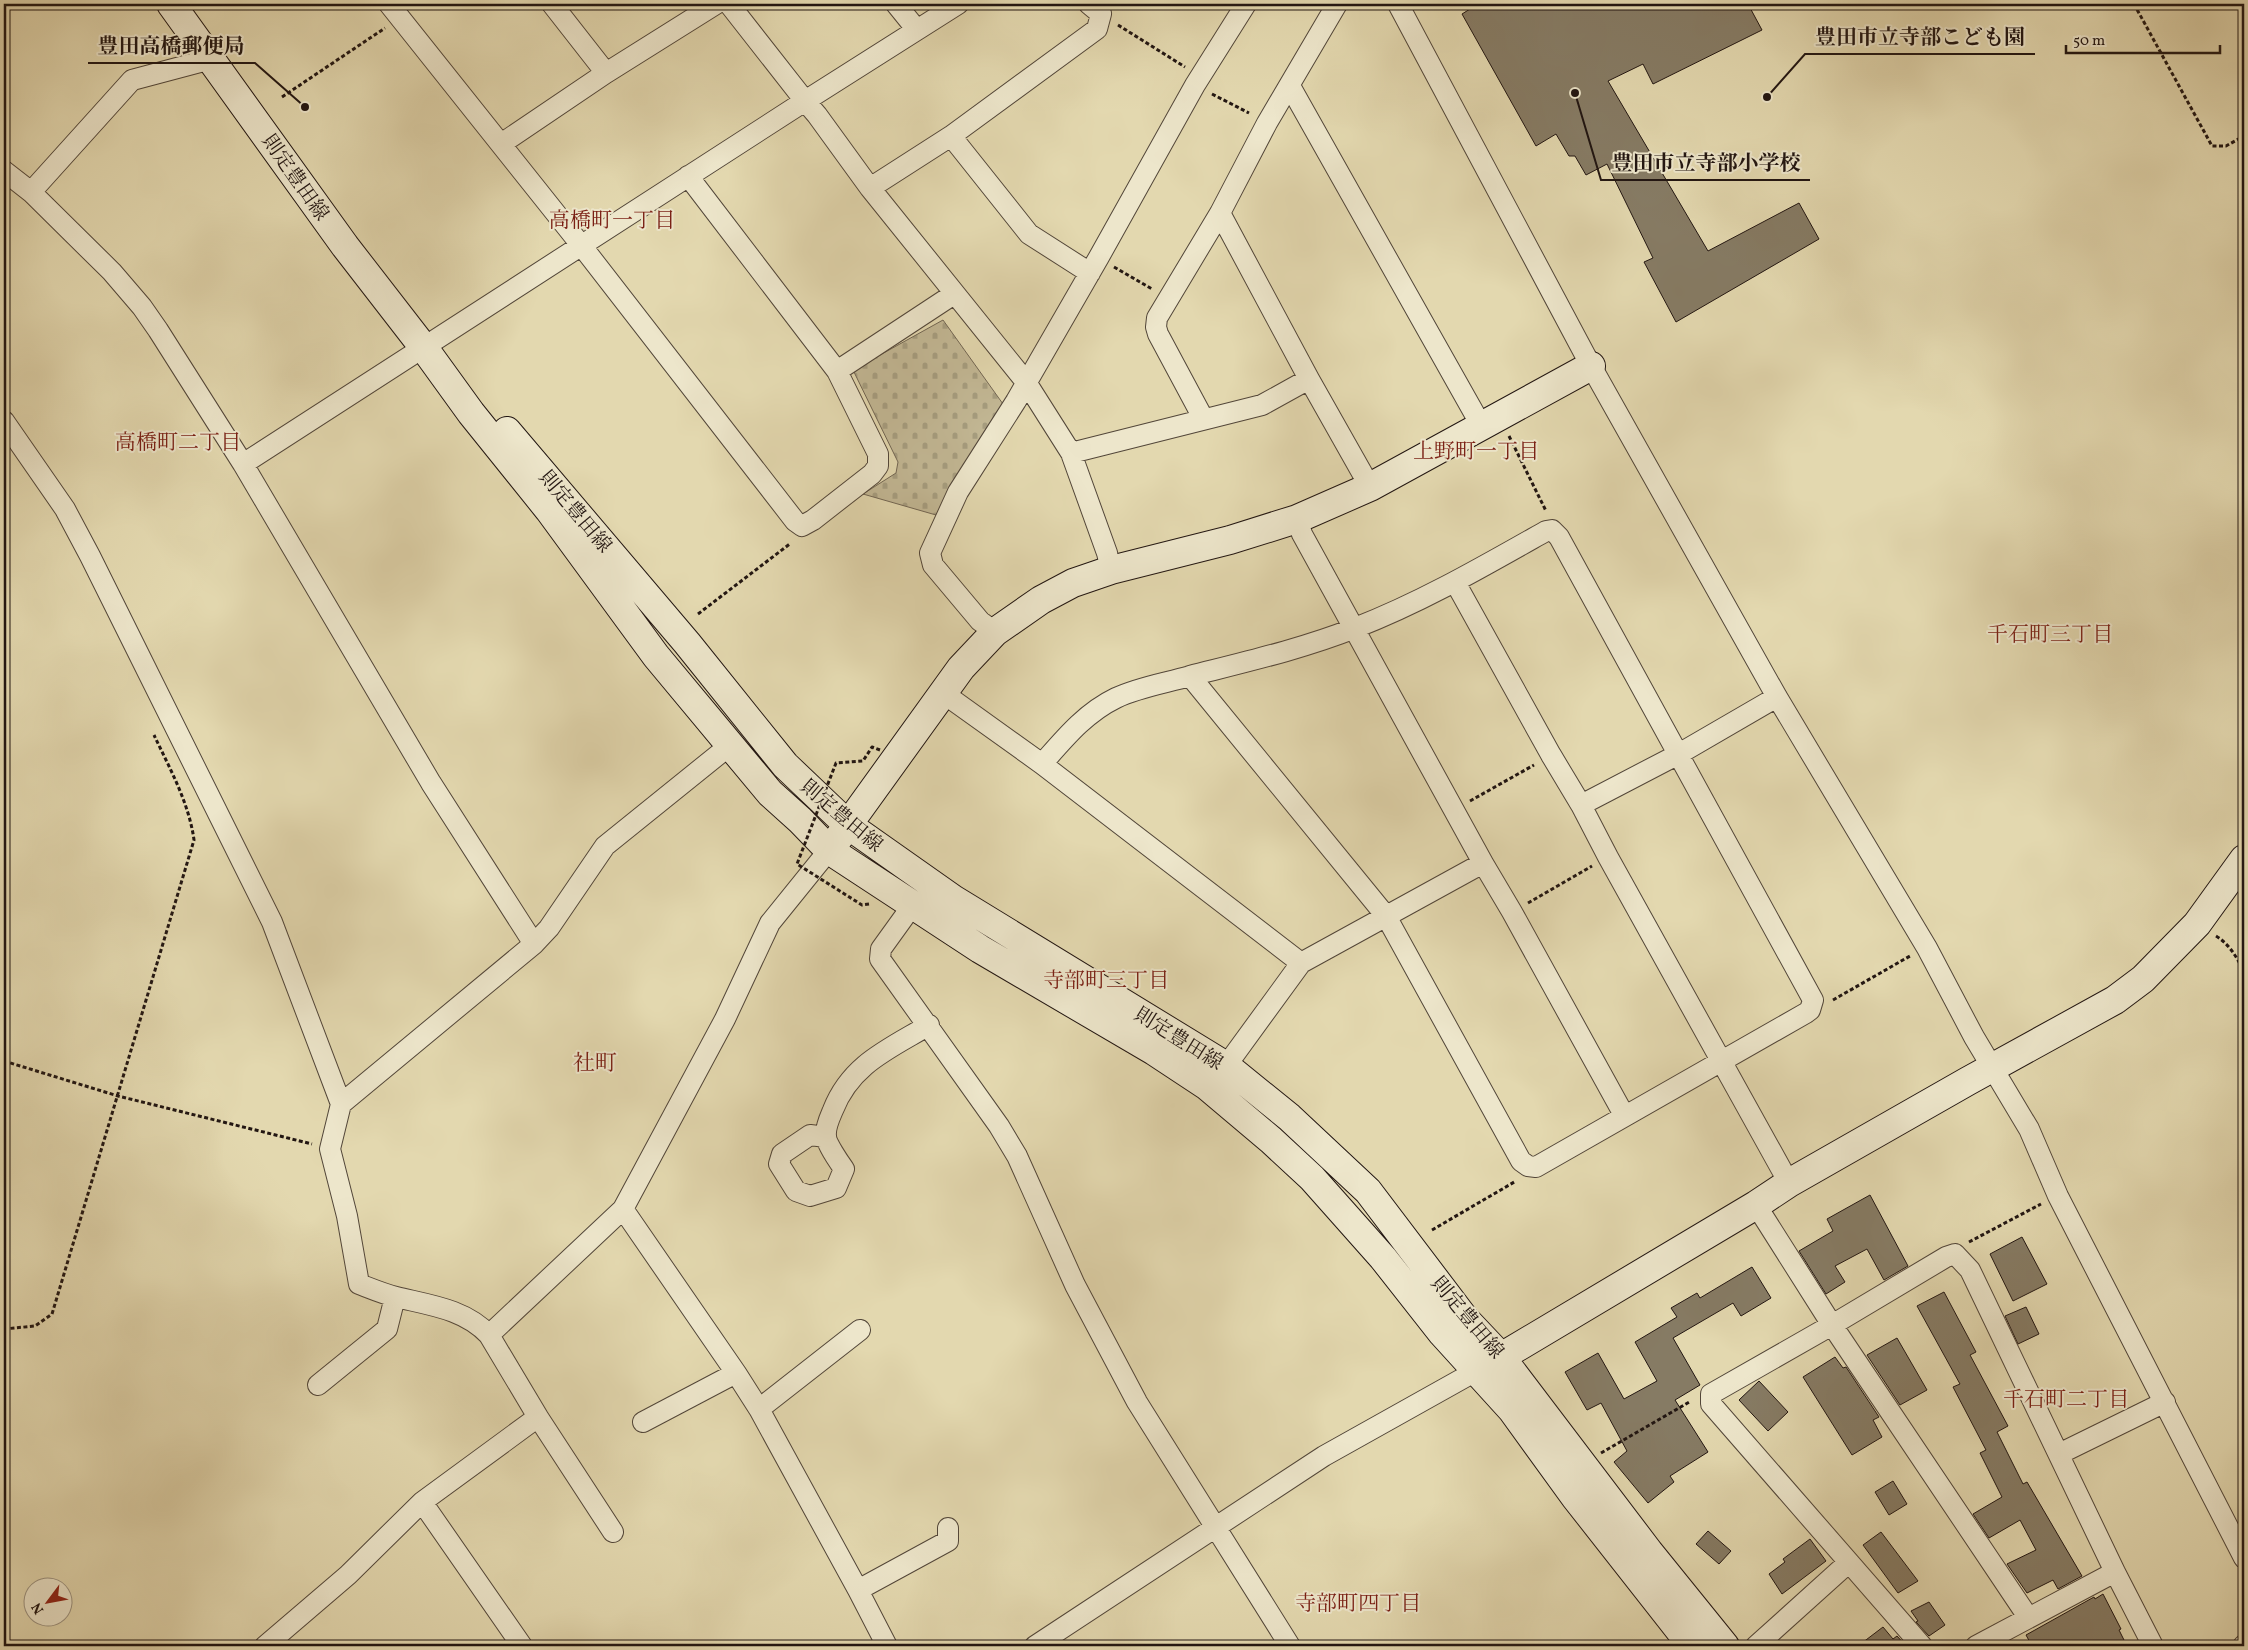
<svg xmlns="http://www.w3.org/2000/svg" width="2248" height="1650" font-family="Vollkorn,'Noto Serif JP',serif">
	<style>
		.cemetery { fill: url(#cemetery-stones); stroke: #726653 }
		.building { fill: #867b64; stroke: #221612 }
		.lines { fill: none; stroke-linecap: round; stroke-linejoin: round }
		.street-casing { stroke: #524639; stroke-width: 22 }
		.secondary-casing { stroke: #221612; stroke-width: 30 }
		.path { stroke: #221612; stroke-width: 3; stroke-dasharray: 4 2.5; stroke-linecap: butt }
		.street { stroke: #ede6cb; stroke-width: 20 }
		.secondary { stroke: #ede6cb; stroke-width: 28 }
		.path-bridge { stroke: #221612; stroke-width: 3; stroke-dasharray: 4 2.5; stroke-linecap: butt }
		.labels { text-anchor: middle; stroke-width: 4; stroke-linejoin: round; paint-order: stroke }
		.street-label { font-size: 20px; fill: #221612; stroke: #ede6cb }
		.neighbourhood-label { font-size: 21px; fill: #7a1f14; stroke: #ede6cb }
		.quarter-label { font-size: 22px; fill: #7a1f14; stroke: #ede6cb }
		.leader { fill: none; stroke: #221612; stroke-width: 2 }
		.callout-dot { fill: #221612; stroke: #ede6cb; stroke-width: 2 }
		.callout-label { font-size: 21px; text-anchor: middle; font-weight: bold; fill: #221612; stroke: #ede6cb; stroke-width: 4; stroke-linejoin: round; paint-order: stroke }
	</style>
	<defs>
		<pattern id="cemetery-stones" width="16" height="16" patternUnits="userSpaceOnUse" patternTransform="scale(1.25)"><rect width="16" height="16" fill="#c2b794"/><path d="M2 7V4a2 2 0 0 1 4 0v3zM10 15v-3a2 2 0 0 1 4 0v3z" fill="#a69d7f"/></pattern>
	</defs>
	<rect width="100%" height="100%" fill="#e3d8af"/>
	<filter id="stains"><feTurbulence type="fractalNoise" baseFrequency=".004" numOctaves="4"/><feColorMatrix values="0 0 0 0 .2 0 0 0 0 .09 0 0 0 0 .02 0 0 0 .5 -.17"/></filter>
	<radialGradient id="worn" r=".72"><stop offset=".6" stop-color="#630" stop-opacity="0"/><stop offset="1" stop-color="#630" stop-opacity=".3"/></radialGradient>
	<path class="cemetery" d="M943,320l60,84 -67,111 -73,-21 33,-21 2,-11 -45,-92z"/>
	<path class="building" d="M1478,4h270l14,26 -109,54 -10,-20 -35,17 100,170 91,-48 20,36 -143,83 -32,-60 9,-4 -46,-94 -21,11 -11,-19h-6l-13,-22 -20,12 -74,-132z
		M1870,1195l38,71 -24,14 -17,-31 -32,17 10,16 -19,12 -27,-43 34,-20 -6,-12z
		M2022,1237l25,47 -34,17 -23,-47z
		M1752,1267l19,31 -30,18 -8,-13 -60,35 27,47 -25,15 33,52 -38,24 4,6 -26,21 -34,-41 13,-11 -26,-48 -14,7 -22,-38 33,-19 26,46 33,-18 -22,-39 42,-25 -6,-9 26,-15 3,5z
		M1944,1292l32,60 -6,3 38,71 -11,6 26,52 4,-2 55,94 -24,13 -5,-9 -26,13 -20,-29 29,-14 -16,-30 -31,18 -16,-24 29,-17 -22,-44 6,-3 -33,-63 7,-3 -43,-78z
		M2026,1307l13,27 -21,10 -13,-28z
		M1897,1338l30,52 -27,15 -33,-50z
		M1835,1357l8,11 3,-1 33,50 -6,3 9,17 -30,18 -49,-78z
		M1759,1381l29,31 -20,19 -29,-31z
		M1893,1481l14,23 -18,11 -14,-23z
		M1708,1531l23,20 -12,13 -23,-20z
		M1881,1532l37,49 -20,12 -35,-48z
		M1810,1539l16,22 -44,33 -13,-20 16,-12 -2,-3z
		M2103,1594l18,35 -2,1 8,16h-95l-6,-11 68,-38 1,2z
		M1929,1602l16,23 -16,11 -13,-14 2,-1 -7,-10z
		M1883,1627l10,12 4,-3 9,10h-48z"/>
	<g class="lines">
		<g class="street-casing">
			<path id="street" d="M389,4l192,241 214,276 7,5 11,-6 59,-46 6,-8v-12l-41,-83 -149,-195
				M552,4l54,69
				M729,4l76,97 153,-97
				M896,4l21,26
				M1398,4l193,362 186,331 150,251 47,89 55,92 29,67 186,362
				M1290,86l192,341
				M951,136l78,98 61,39
				M501,144l105,-71 110,-69
				M4,171l27,21 81,80 30,35 16,23 85,134 188,319 103,161
				M870,188l156,194 45,71 36,100 4,17
				M31,192l101,-112 79,-21
				M1220,213l89,166 61,108
				M837,371l117,-77
				M1203,418l-45,-84 -2,-7 1,-9 63,-105 47,-90 70,-119
				M4,421l61,88 25,47 182,366 69,182 -11,45 17,67 12,68c13,5 25,10 37,13 33,8 69,12 93,38l49,82 -116,85 -74,73 -83,71
				M1071,453l191,-48 47,-26
				M243,464l562,-363 12,14 53,73 81,-52 146,-107 4,-15 -12,-10
				M1297,519l5,15 181,329 29,49 112,203
				M1552,530l7,7 254,463 -3,10 -4,3 -270,154 -8,-1 -7,-5 -135,-245 -196,-240c55,-14 112,-27 165,-48 67,-26 129,-62 191,-97z
				M1455,582l96,173 30,50 27,52 181,326
				M995,632l-15,-11 -47,-56 -3,-12 28,-61 58,-91 83,-144 96,-172 51,-81
				M943,693l99,71 259,199
				M1042,764c22,-25 43,-51 74,-66 23,-11 50,-15 74,-22
				M1581,805l96,-50 100,-58
				M912,906l-31,43 -1,10 119,167 18,30 58,129 62,117 153,244
				M1226,1066l75,-103 182,-100
				M341,1104l193,-160 15,-16 56,-82 124,-100
				M826,1137l-16,-2 -28,19 -3,10 17,27 14,5 26,-8 8,-19c-5,-7 -18,-26 -18,-33 -1,-9 4,-19 7,-26 18,-46 56,-61 96,-85
				M1756,1205l76,120 196,292
				M623,1209l113,164 23,36 99,181 29,56
				M489,1335l134,-126 102,-190 45,-96 59,-73
				M318,1385l69,-56 8,-32
				M759,1409l101,-79
				M538,1417l75,115
				M643,1422l93,-49
				M2059,1454l106,-52
				M422,1502l100,144
				M858,1590l90,-49v-13
				M1035,1646l289,-190 152,-85
				M1756,1646l92,-83
				M1922,1646l-211,-242v-10l121,-69 114,-68 9,-3 15,16 145,302 38,74
				M1976,1646l139,-74
				M2243,1646l1,-1"/>
		</g>
		<g class="secondary-casing">
			<path id="secondary" d="M171,4l174,242 79,102 47,65 78,97 107,146 114,137 30,27 29,30 151,99 174,102 53,35 64,54 41,38 71,80 59,75 70,77 63,87 117,149
				M507,431l180,212 98,122 63,60 105,74 273,167 63,51 79,74 97,128 36,38 148,195 76,94
				M837,840l124,-172 34,-36 46,-32 32,-17 38,-13 119,-30 67,-21 73,-32 221,-121
				M1486,1366l270,-161 33,-22 179,-102 147,-81 28,-21 54,-55 47,-65"/>
		</g>
		<path class="path" d="M2134,4l78,142h14l18,-10
			M1118,25l67,42
			M1212,94l37,19
			M282,97l103,-69
			M1114,267l38,22
			M1509,436l37,75
			M698,614l93,-71
			M1470,801l64,-36
			M1528,903l64,-37
			M2216,936c13,8 21,21 28,36
			M1833,1000l77,-44
			M4,1061l114,35 194,48
			M1432,1230l84,-49
			M1969,1242l72,-38
			M4,1329l31,-3 17,-12 142,-474c-5,-37 -24,-71 -40,-105
			M1601,1453l90,-52"/>
		<use href="#street" class="street"/>
		<use href="#secondary" class="secondary"/>
		<path class="path-bridge" d="M869,904l-7,1 -65,-41 39,-101 27,-2 9,-14 8,3"/>
	</g>
	<g class="labels">
		<g class="street-label">
			<text transform="translate(296 177) rotate(55)" y="7">則定豊田線</text>
			<text transform="translate(576 511) rotate(50)" y="7">則定豊田線</text>
			<text transform="translate(842 815) rotate(40)" y="7">則定豊田線</text>
			<text transform="translate(1179 1038) rotate(32)" y="7">則定豊田線</text>
			<text transform="translate(1468 1317) rotate(50)" y="7">則定豊田線</text>
		</g>
		<g class="neighbourhood-label">
			<text x="612" y="227">高橋町一丁目</text>
			<text x="178" y="449">高橋町二丁目</text>
			<text x="1476" y="458">上野町一丁目</text>
			<text x="2050" y="641">千石町三丁目</text>
			<text x="1106" y="987">寺部町三丁目</text>
			<text x="2066" y="1406">千石町二丁目</text>
			<text x="1358" y="1610">寺部町四丁目</text>
		</g>
		<g class="quarter-label">
			<text x="595" y="1070">社町</text>
		</g>
	</g>
	<path class="leader" d="M1767 97L1805 54H2035M305 107L255 63H88M1575 93L1601 180H1810"/>
	<g class="callout-dot">
		<circle cx="1767" cy="97" r="5"/>
		<circle cx="305" cy="107" r="5"/>
		<circle cx="1575" cy="93" r="5"/>
	</g>
	<g class="callout-label">
		<text x="1920" y="44">豊田市立寺部こども園</text>
		<text x="171" y="53">豊田高橋郵便局</text>
		<text x="1706" y="170">豊田市立寺部小学校</text>
	</g>
	<rect width="2248" height="1650" fill="none" stroke="#e3d8af" stroke-width="20"/>
	<rect x="5" y="5" width="2238" height="1640" fill="none" stroke="#221612" stroke-width="2.5"/>
	<rect x="10" y="10" width="2228" height="1630" fill="none" stroke="#221612"/>
	<g transform="translate(48 1602) rotate(238)"><circle r="24" fill="#ede6cb" stroke="#9c9381"/>
	<path d="M0-4L9 19L0 12L-9 19Z" fill="#8f2418"/>
	<text y="-8" font-size="14" font-weight="bold" text-anchor="middle" fill="#221612">N</text>
	</g>
	<path d="M2066 45v8h154v-8" fill="none" stroke="#221612" stroke-width="2.5"/>
	<text x="2073" y="45" font-size="15" fill="#221612" stroke="#ede6cb" stroke-width="4" paint-order="stroke">50 m</text>
	<rect width="100%" height="100%" filter="url(#stains)"/>
	<rect width="100%" height="100%" fill="url(#worn)"/>
</svg>
